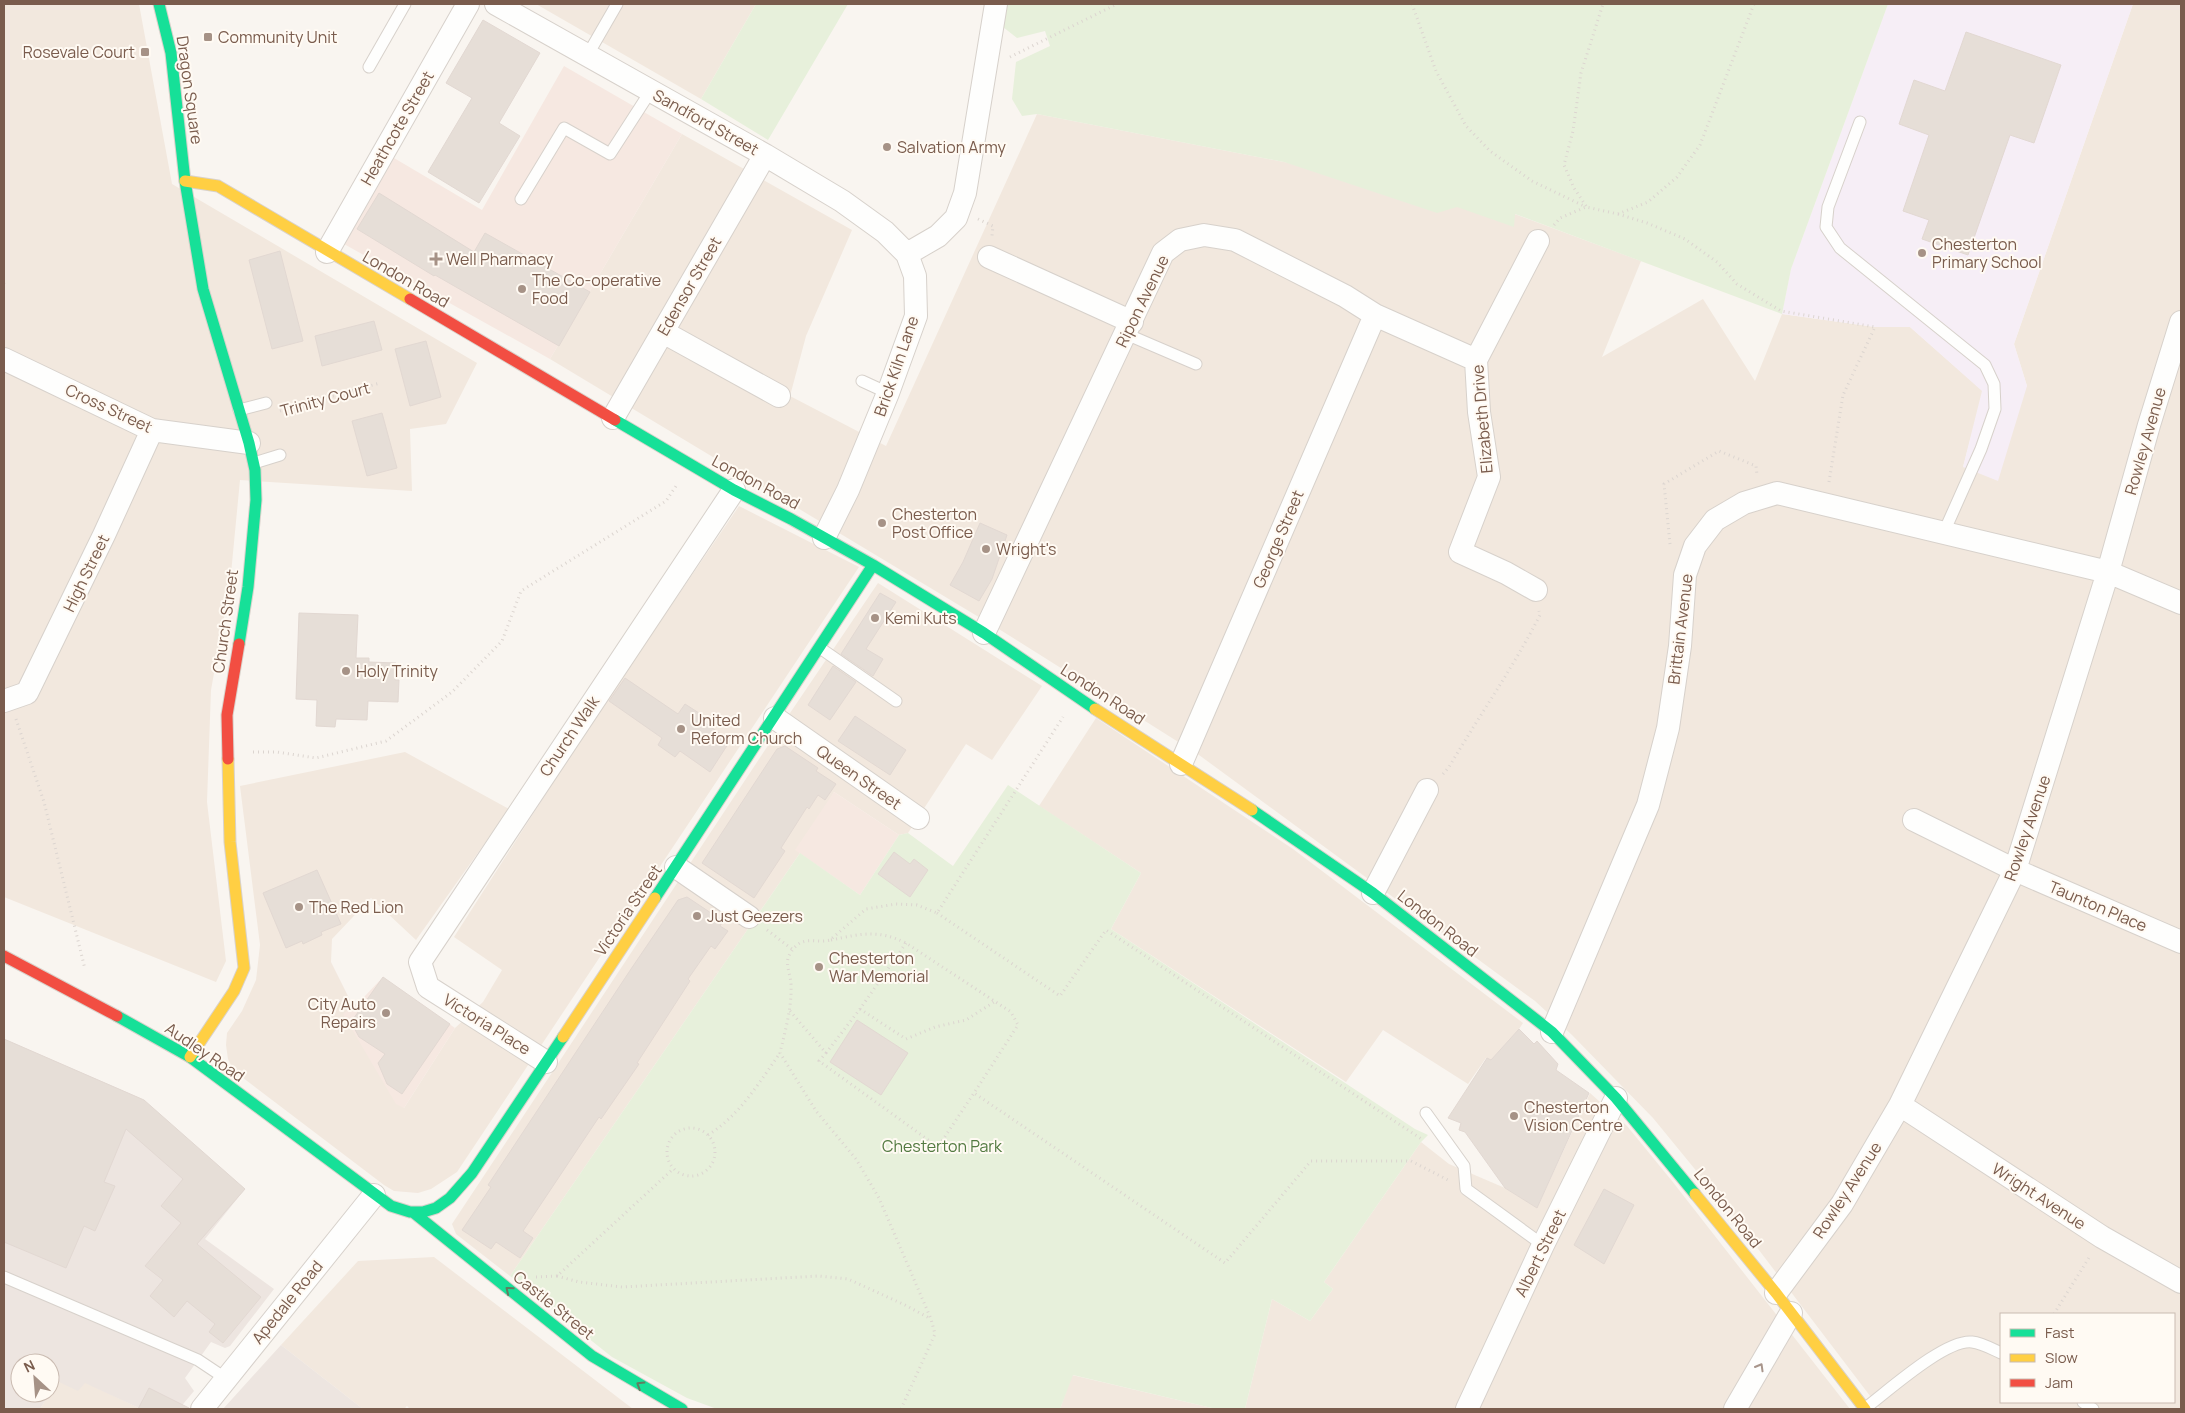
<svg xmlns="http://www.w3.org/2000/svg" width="2185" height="1413" font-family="Manrope,sans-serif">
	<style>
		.residential { fill: #f2e8de; fill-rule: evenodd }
		.commercial { fill: #f6e8e1 }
		.industrial { fill: #ede5e0 }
		.education { fill: #f6eef6 }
		.green { fill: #e7f0db }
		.building { fill: #e6ded7; stroke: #e2d8d2 }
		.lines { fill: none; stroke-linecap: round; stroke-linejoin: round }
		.lane-casing { stroke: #d7d1cb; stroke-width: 13 }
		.street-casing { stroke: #d7d1cb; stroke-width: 24 }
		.fast-casing { stroke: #d9d2cb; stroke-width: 13 }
		.slow-casing { stroke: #d9d2cb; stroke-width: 13 }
		.jam-casing { stroke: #d9d2cb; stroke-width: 13 }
		.path { stroke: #dcd5d0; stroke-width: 3; stroke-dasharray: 1 4; stroke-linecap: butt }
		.lane { stroke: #fefefd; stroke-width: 11 }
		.street { stroke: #fefefd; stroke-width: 22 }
		.fast { stroke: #16e098; stroke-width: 11 }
		.slow { stroke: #ffcf43; stroke-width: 11 }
		.jam { stroke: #f24e42; stroke-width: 11 }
		.oneway { stroke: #617d60 }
		.oneway2 { stroke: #a8958b }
		.poi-dot { fill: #a69286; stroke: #fffaf3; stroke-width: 2 }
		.labels { text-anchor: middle; stroke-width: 4; stroke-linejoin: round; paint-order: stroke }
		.poi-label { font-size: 16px; fill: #7a5c4d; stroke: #fffaf3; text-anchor: start }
		.street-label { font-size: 16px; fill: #7a5c4d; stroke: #fffaf3 }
		.park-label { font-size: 16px; fill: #537a41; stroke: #fffaf3 }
	</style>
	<rect width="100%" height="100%" fill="#f9f5f0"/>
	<path class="residential" d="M4,4h135l33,180 305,179 -31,61 -36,5 2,62 -172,-11 -10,104 -19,106 -4,112 19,159 -10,21 -212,-85z
		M536,4h220l-55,95z
		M2133,4h48v1405h-301l-150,-197 -77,-94 -81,-83 -37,-34 -336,-246 -197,-124 -452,-272 132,-225 170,96 -46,106 -16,60 96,50 151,-332 437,85 167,62 -39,96 101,-58 52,82 27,-67 93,13h35l73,64 -20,76 64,-81 -13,-42zM2001,1314h173v88h-173z
		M739,506l120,61 -402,605 -26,17 -13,4 -24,-2 -10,-6 -150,-114 -6,-12 -2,-14 1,-12 15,-22 14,-31 4,-35 -20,-159 165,-34 104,57 -93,131 -45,-42 -39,41 -1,23 22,44 -9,8 60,94 51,-80 28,-26 19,-32 -48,-33 142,-221z
		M878,583l164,103 -50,74 -26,-16 -58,89 -9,2 -65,-43 -34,61 -290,423 -54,-42 -4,-10 313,-474z
		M1096,718l197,131 230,174 -4,6 -28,31 -5,-2 -18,26 -85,-54 -37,52 -235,-153 30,-56 -102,-67z
		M1590,1093l37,33 45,55 178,228h-605l27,-110 38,22 23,-32 -9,-7 97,-140 28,22 56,24 27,17 6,1z
		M434,1257l199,152h-223l-3,-3 -3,3h-41l-82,-64 77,-84z
		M1072,1375l144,34h-156z
		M57,1381l28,1 56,27h-101z"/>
	<path class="commercial" d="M564,66l118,68 -132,225 -206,-115 50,-86 88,52z
		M834,792l65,43 -39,60 -65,-45z
		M383,977l72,51 -51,80 -8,-4 -53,-90 21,-17z"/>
	<path class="industrial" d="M4,1039l136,59 105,91 -40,50 69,50 -44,57 -5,2 -14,-6 -26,36 9,13 -15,18h-38l-56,-26 -7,8 -21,-10 -7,12v-30h-30v30h30l-10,16h-36z
		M281,1345l82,64h-140z"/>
	<path class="education" d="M1888,4h245l-119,340 13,42 -29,95 -35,-14 19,-76 -72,-64h-35l-93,-13 9,-45z"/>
	<path class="green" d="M756,4h92l-80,136 -67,-41z
		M1005,4h883l-97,265 -9,45 -267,-100 -1,13 -57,-20 -20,6 -153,-51 -247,-48 -15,2 -10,-17 4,-37 34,-16 -5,-15 -28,7 -14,-11z
		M1008,785l133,88 -30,56 304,200 13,6 -7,7 -97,140 9,7 -23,32 -38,-22 -27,110h-29l-143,-34 -13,34h-343l-30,-11 -75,-41 -102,-81 290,-423 60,42 39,-60 9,-2 45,33z"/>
	<path class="building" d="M483,20l57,33 -41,70 21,13 -41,67 -51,-31 44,-74 -26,-15z
		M1966,32l95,33 -27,78 -24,-8 -42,120 -46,-16 7,-19 -26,-9 26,-76 -30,-11 15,-44 31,11z
		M379,193l95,59 11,-19 105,59 -31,54 -124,-71 -1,1 -77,-47z
		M280,251l23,90 -31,8 -23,-89z
		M374,321l8,29 -60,16 -7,-30z
		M426,341l15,56 -31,9 -15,-57z
		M382,413l15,55 -30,8 -15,-55z
		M980,523l27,12 -15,44 -13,22 -29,-16 13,-23z
		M880,593l16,9 -30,47 17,10 -10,17 -32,-22z
		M299,613l59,2 -2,43h13v4l27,1 -1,17h4l-1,22 -30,-1 -1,19 -31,-1 -1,8 -19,-1 1,-26 -21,-1z
		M833,666l23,16 -26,38 -22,-15z
		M625,678l53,36 7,-10 17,11 -2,4 30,22 -20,31 -30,-21 -5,6 -17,-12 4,-7 -53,-37z
		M855,716l51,34 -16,25 -52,-34z
		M785,746l33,22 -2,3 20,13 -11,16 -7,-5 -9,14 -2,-2 -26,41 4,3 -31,47 -52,-35 75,-114z
		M894,852l16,12 4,-5 14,11 -18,27 -32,-23z
		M317,870l24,54 -20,8 1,3 -19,9 -1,-3 -16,7 -23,-55z
		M687,897l36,24 -3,5 8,5 -13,18 -4,-3 -23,33 2,2 -53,82 2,1 -38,55 -2,-2 -76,114 10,7 -13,20 -24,-16 -5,7 -29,-19 29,-43 -3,-2 143,-216 47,-69z
		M383,977l67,47 -48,70 -15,-10 -9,-21 7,-9 -26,-17 -8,-15z
		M857,1020l51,33 -27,42 -51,-33z
		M1519,1029l15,15 3,-3 21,23 -2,6 33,23 -52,115 -32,-20 -40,-56 -6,-2 2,-7 -13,-5 39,-60 4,2z
		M4,1039l140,61 101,89 -48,55 64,53 -38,46 -14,-11 6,-8 -28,-23 -13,16 -24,-21 13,-16 -18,-14 36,-43 -20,-17 22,-27 -57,-50 -22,53 11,4 -20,45 -11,-5 -18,42 -62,-26z
		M1604,1189l30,16 -30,59 -30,-19z
		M149,1388l40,20v1h-51z"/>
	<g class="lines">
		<g class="lane-casing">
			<path id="lane" d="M587,56l30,-52
				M369,67l36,-63
				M1860,122l-32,85 -2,20 14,21 145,117 9,19 1,25 -14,40 -37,83
				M521,199l43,-71 46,26 40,-62
				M1126,334l70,30
				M862,381l26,12
				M239,410l27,-7
				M254,463l26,-8
				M820,648l76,53
				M1426,1113l38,53 2,23 77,56
				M4,1277l194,83 27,18
				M2083,1402l10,7
				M1864,1409c23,-17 81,-70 108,-67 10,1 20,7 29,11"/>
		</g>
		<g class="street-casing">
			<path id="street" d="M496,4l269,151 77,46 43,31 22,22 8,22 1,40 -28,77 -40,97 -24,48
				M327,252l141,-248
				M907,254l31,-18 18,-18 9,-25 31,-189
				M989,257l143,65
				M663,332l116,64
				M4,359l148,71 97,13
				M613,418l152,-263
				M1536,590l-30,-17 -46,-21 29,-75 -10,-65 -3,-52 62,-119
				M984,633l179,-380 17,-13 24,-5 31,5 110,56 30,19 101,45
				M4,701l23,-8 77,-158 48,-105
				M775,718l143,100
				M1181,764l194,-449
				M1914,820l101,50 166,72
				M676,867l73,50
				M1373,893l54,-103
				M1552,1032l96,-227 20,-77 12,-82 5,-71 10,-29 20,-26 29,-17 33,-10 331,79 73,31
				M546,1062l-118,-75 -8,-25 314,-472
				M1900,1105l202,132 79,45
				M1776,1293l66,-89 58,-99 115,-235 93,-298 41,-147 32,-103
				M202,1409l172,-214
				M1467,1409l76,-164 73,-147
				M1735,1409l56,-96"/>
		</g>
		<g class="fast-casing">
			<path id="fast" d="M159,4l12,49 14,128 18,108 46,154 6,27 1,30 -8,87 -9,57
				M615,420l119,70 57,29 82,46 111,68 111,76
				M1252,810l121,83 179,139 64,66 79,96
				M655,898l218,-333
				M117,1016l73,41 201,149 19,6h13l13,-4 14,-10 22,-25 91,-136
				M414,1213l178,143 90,53"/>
		</g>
		<g class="slow-casing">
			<path id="slow" d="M185,181l33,5 192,113
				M1095,709l157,101
				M563,1037l92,-139
				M190,1057l44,-66 10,-23 -14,-126 -2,-83
				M1695,1194l81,99 89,116"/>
		</g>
		<g class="jam-casing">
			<path id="jam" d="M410,299l205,121
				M228,759l-1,-44 12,-71
				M4,956l113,60"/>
		</g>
		<path class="path" d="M1412,4l24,67 30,55 24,25 42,30 54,26
			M1010,57l107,-53
			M1586,206l-12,-18 -10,-23 9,-34 8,-58 22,-69
			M1618,214l29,9 38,16 32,23 20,22 44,27 94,16 -32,68 -14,87
			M978,219l15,7 -1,10
			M1554,225l6,-7 26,-11 32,7 30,-12 29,-25 23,-32 54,-141
			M4,284l4,2
			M280,411l100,-28
			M1670,544l-6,-60 55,-33 37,15 1,9
			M16,719l28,83 41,167
			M253,752h24l39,6 70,-17 66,-49 50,-51 19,-50 145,-90 10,-15
			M1443,774l6,-7c30,-51 64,-99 91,-152l-1,-4
			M937,913l123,83 46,-66 317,210
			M767,930l25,19
			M831,940c30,-6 46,-11 75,3l105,69 7,13 -44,68 251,170 86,-102h100l37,19
			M860,1009l46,30 29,-12 31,-7 28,-18
			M790,1011l36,42 -7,8 119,86 36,-54
			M826,1053l34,-44 46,-66
			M667 1152a24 24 0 1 1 48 0a24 24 0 1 1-48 0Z
			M708,1135c31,-19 51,-52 72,-82
			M557,1276l22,6 43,5 196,-11 30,3 57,26 26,14
			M536,1277l21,-1 116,-107
			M2054,1314l36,-58
			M901,1409l34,-75 -4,-15 -52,-121 -23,-39 -40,-48 -36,-58c5,-22 12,-45 11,-68 0,-9 -5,-18 -3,-27 2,-6 7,-12 12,-15 10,-5 20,0 30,-3l36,-31 30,-5 21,1 20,8 126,-196"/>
		<use href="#lane" class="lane"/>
		<use href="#street" class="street"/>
		<use href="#fast" class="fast"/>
		<use href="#slow" class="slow"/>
		<use href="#jam" class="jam"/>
	</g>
	<defs><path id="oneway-chevron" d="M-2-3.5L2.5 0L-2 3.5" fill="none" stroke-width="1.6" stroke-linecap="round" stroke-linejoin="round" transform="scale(1.25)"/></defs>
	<g class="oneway">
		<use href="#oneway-chevron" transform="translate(509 1290) rotate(-141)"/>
		<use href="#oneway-chevron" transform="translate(640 1385) rotate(-148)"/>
	</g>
	<use class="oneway2" href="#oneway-chevron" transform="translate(1760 1367) rotate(-60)"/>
	<g class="poi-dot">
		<rect x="203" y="32" width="10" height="10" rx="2.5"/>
		<rect x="140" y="47" width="10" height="10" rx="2.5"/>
		<circle cx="887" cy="147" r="5"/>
		<circle cx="1922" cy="253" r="5"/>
		<path d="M433.5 251.5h5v5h5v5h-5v5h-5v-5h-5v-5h5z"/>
		<circle cx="522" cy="289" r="5"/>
		<circle cx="882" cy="523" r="5"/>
		<circle cx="986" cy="549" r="5"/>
		<circle cx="875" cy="618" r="5"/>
		<circle cx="346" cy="671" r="5"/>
		<circle cx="681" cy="729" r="5"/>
		<circle cx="299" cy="907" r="5"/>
		<circle cx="697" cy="916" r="5"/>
		<circle cx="819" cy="967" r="5"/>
		<circle cx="386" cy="1013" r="5"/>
		<circle cx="1514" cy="1116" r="5"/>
	</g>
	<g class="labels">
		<g class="poi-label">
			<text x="218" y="43">Community Unit</text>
			<text x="135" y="58" text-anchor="end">Rosevale Court</text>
			<text x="897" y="153">Salvation Army</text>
			<text x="1932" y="250">Chesterton<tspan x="1932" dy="18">Primary School</tspan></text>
			<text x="446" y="265">Well Pharmacy</text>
			<text x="532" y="286">The Co-operative<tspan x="532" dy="18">Food</tspan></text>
			<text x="892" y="520">Chesterton<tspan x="892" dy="18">Post Office</tspan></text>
			<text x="996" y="555">Wright's</text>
			<text x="885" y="624">Kemi Kuts</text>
			<text x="356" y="677">Holy Trinity</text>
			<text x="691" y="726">United<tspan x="691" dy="18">Reform Church</tspan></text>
			<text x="309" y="913">The Red Lion</text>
			<text x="707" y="922">Just Geezers</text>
			<text x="829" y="964">Chesterton<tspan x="829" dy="18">War Memorial</tspan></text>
			<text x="376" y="1010" text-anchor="end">City Auto<tspan x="376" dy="18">Repairs</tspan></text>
			<text x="1524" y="1113">Chesterton<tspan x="1524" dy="18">Vision Centre</tspan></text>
		</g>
		<g class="street-label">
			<text transform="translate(190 90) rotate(82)" y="6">Dragon Square</text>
			<text transform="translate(706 122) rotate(29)" y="6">Sandford Street</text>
			<text transform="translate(397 128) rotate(-60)" y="6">Heathcote Street</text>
			<text transform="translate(406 279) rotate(30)" y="6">London Road</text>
			<text transform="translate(689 286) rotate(-60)" y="6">Edensor Street</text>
			<text transform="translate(1142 301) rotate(-64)" y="6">Ripon Avenue</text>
			<text transform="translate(896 366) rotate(-71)" y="6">Brick Kiln Lane</text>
			<text transform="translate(325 399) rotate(-15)" y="6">Trinity Court</text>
			<text transform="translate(109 408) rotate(25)" y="6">Cross Street</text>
			<text transform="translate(1482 419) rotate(-95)" y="6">Elizabeth Drive</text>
			<text transform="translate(2145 441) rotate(-74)" y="6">Rowley Avenue</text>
			<text transform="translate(756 482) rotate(28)" y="6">London Road</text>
			<text transform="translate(1278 539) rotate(-67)" y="6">George Street</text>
			<text transform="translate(86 573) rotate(-64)" y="6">High Street</text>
			<text transform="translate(225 621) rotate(-82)" y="6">Church Street</text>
			<text transform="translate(1680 629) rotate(-83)" y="6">Brittain Avenue</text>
			<text transform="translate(1103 694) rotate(33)" y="6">London Road</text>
			<text transform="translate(569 736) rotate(-56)" y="6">Church Walk</text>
			<text transform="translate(859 777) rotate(35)" y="6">Queen Street</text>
			<text transform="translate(2027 828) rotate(-71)" y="6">Rowley Avenue</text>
			<text transform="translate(2098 906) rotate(23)" y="6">Taunton Place</text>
			<text transform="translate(628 910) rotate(-56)" y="6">Victoria Street</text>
			<text transform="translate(1438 923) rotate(38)" y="6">London Road</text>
			<text transform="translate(487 1024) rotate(32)" y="6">Victoria Place</text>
			<text transform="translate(205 1052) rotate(34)" y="6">Audley Road</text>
			<text transform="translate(1847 1190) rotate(-57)" y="6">Rowley Avenue</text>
			<text transform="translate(2039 1196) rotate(33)" y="6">Wright Avenue</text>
			<text transform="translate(1728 1208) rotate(51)" y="6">London Road</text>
			<text transform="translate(1540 1253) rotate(-64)" y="6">Albert Street</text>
			<text transform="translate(287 1302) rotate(-51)" y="6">Apedale Road</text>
			<text transform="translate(554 1305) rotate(39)" y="6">Castle Street</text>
		</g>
		<g class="park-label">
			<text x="942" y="1152">Chesterton Park</text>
		</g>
	</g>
	<rect width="2185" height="1413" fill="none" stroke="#7a5c4d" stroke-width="10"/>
	<rect x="2000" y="1313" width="175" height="90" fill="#fffaf3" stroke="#cabbb1"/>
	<rect x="2010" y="1329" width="25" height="8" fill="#16e098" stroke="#cabbb1"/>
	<text x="2045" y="1338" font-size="15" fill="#7a5c4d">Fast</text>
	<rect x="2010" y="1354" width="25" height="8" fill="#ffcf43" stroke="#cabbb1"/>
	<text x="2045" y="1363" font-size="15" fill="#7a5c4d">Slow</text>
	<rect x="2010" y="1379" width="25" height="8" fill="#f24e42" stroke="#cabbb1"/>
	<text x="2045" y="1388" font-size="15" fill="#7a5c4d">Jam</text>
	<g transform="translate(35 1378) rotate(334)"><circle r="24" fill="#fffaf3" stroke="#cabbb1"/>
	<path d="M0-4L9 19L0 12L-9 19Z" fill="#a69286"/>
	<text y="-8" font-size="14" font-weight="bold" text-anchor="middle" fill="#7a5c4d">N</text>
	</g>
</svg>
